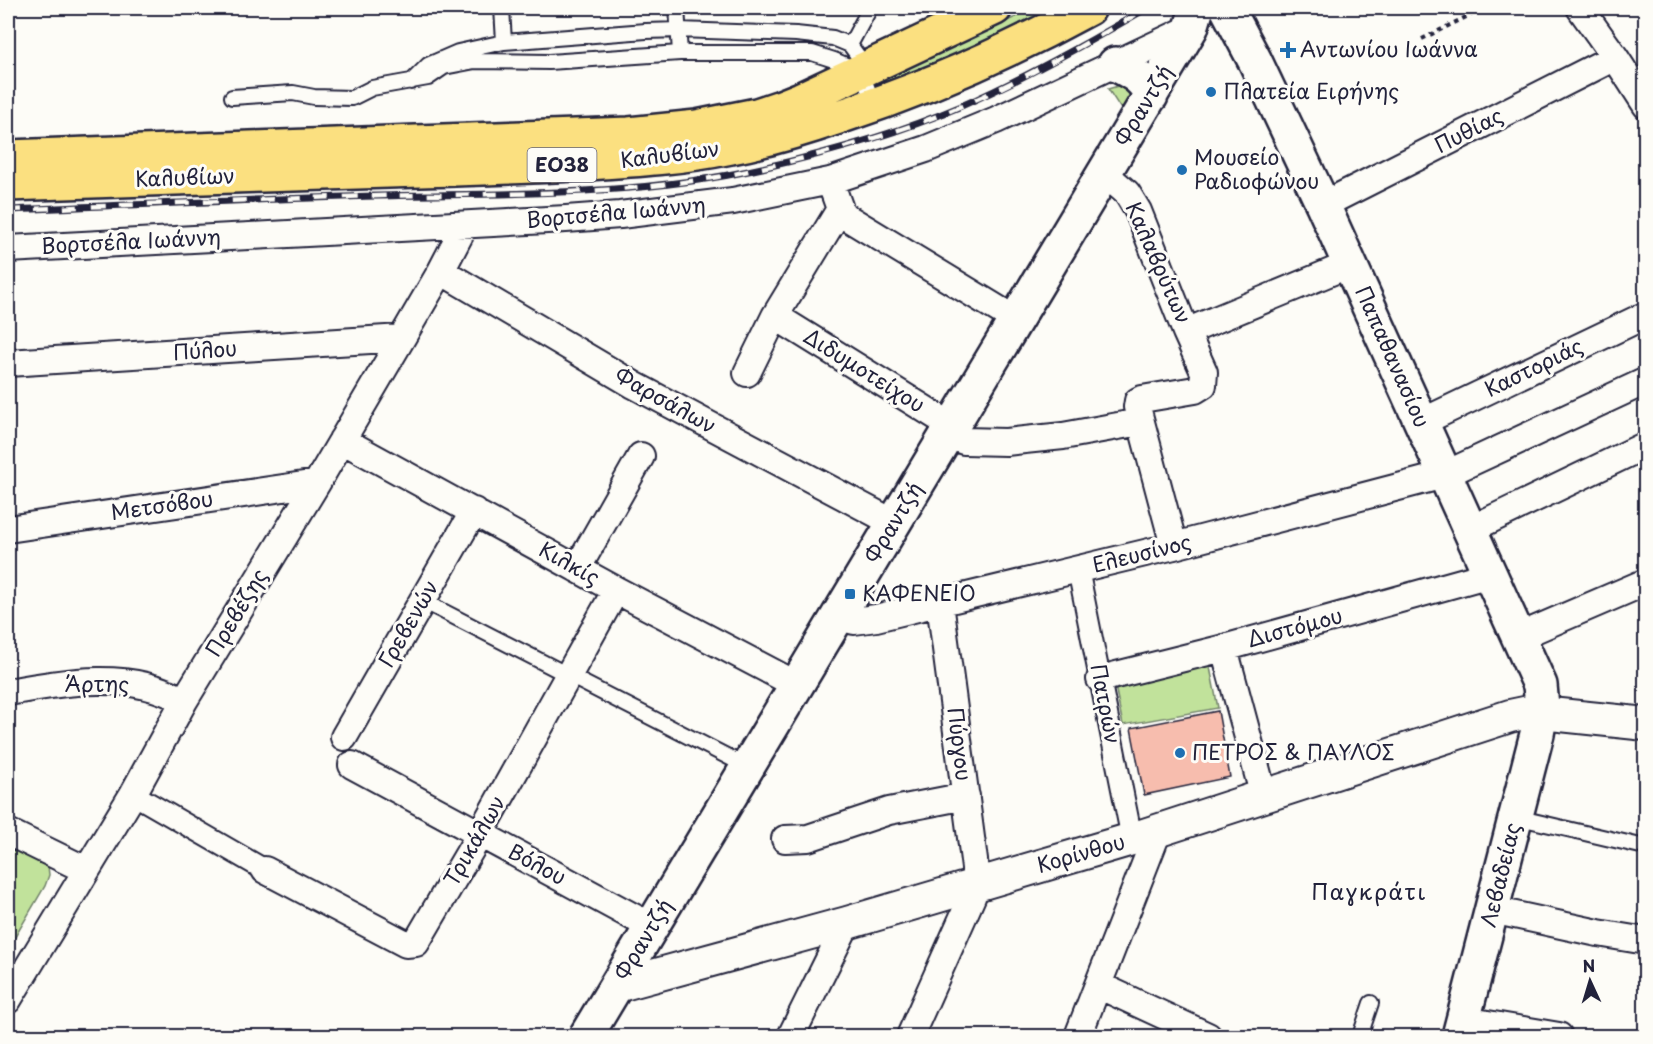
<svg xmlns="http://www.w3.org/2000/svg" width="1653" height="1044" font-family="'Playpen Sans',sans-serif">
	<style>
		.green { fill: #c1e29b; stroke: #72826b; stroke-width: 1.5 }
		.building { fill: #f7bdae; stroke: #22223b; stroke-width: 1.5 }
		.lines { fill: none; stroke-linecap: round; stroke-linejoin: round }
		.service-casing { stroke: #22223b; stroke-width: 18 }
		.pedestrian-casing { stroke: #22223b; stroke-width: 24 }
		.minor-casing { stroke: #22223b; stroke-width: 30 }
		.tertiary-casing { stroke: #22223b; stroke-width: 36 }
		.secondary-casing { stroke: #22223b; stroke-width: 38 }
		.primary-casing { stroke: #22223b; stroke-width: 38 }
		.path { stroke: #22223b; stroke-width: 4; stroke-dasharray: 4.5 4.5; stroke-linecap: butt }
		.service { stroke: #fdfcf7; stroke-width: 14 }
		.pedestrian { stroke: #fdfcf7; stroke-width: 20 }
		.minor { stroke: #fdfcf7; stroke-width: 26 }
		.tertiary { stroke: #fdfcf7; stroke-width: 32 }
		.secondary { stroke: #fdfcf7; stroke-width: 33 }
		.primary { stroke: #fbe080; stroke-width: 33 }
		.rail-casing { stroke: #22223b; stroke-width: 7 }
		.rail { stroke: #fdfcf7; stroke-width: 4.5; stroke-dasharray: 14; stroke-linecap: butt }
		.poi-dot { fill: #1f6fb2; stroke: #fdfcf7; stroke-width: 2 }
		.labels { text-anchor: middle; stroke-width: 6; stroke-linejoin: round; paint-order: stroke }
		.shield { fill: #fdfcf7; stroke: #646373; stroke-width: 1.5 }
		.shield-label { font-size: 20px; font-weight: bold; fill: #22223b }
		.poi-label { font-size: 21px; fill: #22223b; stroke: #fdfcf7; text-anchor: start }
		.street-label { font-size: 21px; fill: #22223b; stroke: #fdfcf7 }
		.neighbourhood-label { font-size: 22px; letter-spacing: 1.5px; fill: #22223b; stroke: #fdfcf7 }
	</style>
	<rect width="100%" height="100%" fill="#fdfcf7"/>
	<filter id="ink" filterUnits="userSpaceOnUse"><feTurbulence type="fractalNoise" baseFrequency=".0167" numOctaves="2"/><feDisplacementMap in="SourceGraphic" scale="12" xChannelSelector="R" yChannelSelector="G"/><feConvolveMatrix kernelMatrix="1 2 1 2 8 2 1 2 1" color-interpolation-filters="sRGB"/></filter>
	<g filter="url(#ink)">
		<path class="green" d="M1035,8h33l-183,77 -2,-2 1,-4z
			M1128,83l7,2 -7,35 -20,-31z
			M1208,657l10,51 -95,17 -9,-44z
			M8,844l31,16 9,6 1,9 -4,11 -37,63z"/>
		<path class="building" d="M1218,711l12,66 -86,18 -13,-67z"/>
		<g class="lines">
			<g class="service-casing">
				<path id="service" d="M502,8l2,34
					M677,8l3,45
					M850,45l20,-37
					M411,82l17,-17 30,-13 46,-10 142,-11 33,-1 117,4 37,4 17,7 8,11 3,15 13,34
					M232,97l61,-4 21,4 38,1 20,-10 56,-10 16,-11 31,-6 74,1 131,-9h132l22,7 21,9
					M423,601l325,166
					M1516,817l129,30
					M1360,1036l11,-33"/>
			</g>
			<g class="pedestrian-casing">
				<path id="pedestrian" d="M1078,569l54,270
					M133,794l132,76"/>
			</g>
			<g class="minor-casing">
				<path id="minor" d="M1580,8l35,49 31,48
					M1104,173l23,20 11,18 48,121 164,-68
					M830,181l10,28 3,6 173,105
					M1323,205l292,-148
					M8,249l558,-30 54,-4 113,-14 97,-20 96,-32 70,-29 199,-94
					M441,271l193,114 260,138
					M775,316l177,110
					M8,363l394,-25
					M747,373l28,-57 65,-107
					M1422,422l224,-107
					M947,435l17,6 42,1 57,-6 77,-14
					M342,440l274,150 181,95
					M8,529l309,-46
					M1469,530l177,-85
					M1174,546l-37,-139 1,-6 4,-2 53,-9 8,-5 1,-13 -18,-40
					M577,569l64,-113
					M838,617l16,4 22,-3 298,-72 270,-71 202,-94
					M1518,637l128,-55
					M1224,648l40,149
					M1100,679l124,-31 266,-74
					M8,692c57,-10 123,-22 176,9
					M344,737l130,-226
					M352,765l300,162
					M8,832l78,38
					M785,839l23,-1 81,-27 77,-15
					M265,870l141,74 10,-1 64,-109 136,-244
					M1492,910l106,23 48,8
					M1098,985l110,51
					M8,1000l125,-206 51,-93 133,-218 85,-145 39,-67 24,-46
					M1464,1020l95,16
					M791,1036l56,-113
					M910,1036l62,-139 3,-12v-17l-35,-265
					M1078,1036l80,-205"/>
			</g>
			<g class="tertiary-casing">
				<path id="tertiary" d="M616,986l231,-63 285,-84 378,-123 19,-4 12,1 105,11"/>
			</g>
			<g class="secondary-casing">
				<path id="secondary" d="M1227,8l28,53 68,144 217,480 2,22 -5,27 -78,302
					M1115,64c17,9 28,13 36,32
					M586,1036l605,-1008 6,-20"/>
			</g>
			<g class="primary-casing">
				<path id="primary" d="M8,157l621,-23 68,-7 60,-12 24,-8 20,-8 194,-91
					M8,184c137,-5 275,-10 412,-14 56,-2 112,-3 167,-7 49,-3 97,-6 144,-16 37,-7 73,-18 108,-30 88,-29 168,-64 250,-109"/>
			</g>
			<path class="path" d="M1422,39l62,-31"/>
			<use href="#service" class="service"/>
			<use href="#pedestrian" class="pedestrian"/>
			<use href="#minor" class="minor"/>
			<use href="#tertiary" class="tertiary"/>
			<use href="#secondary" class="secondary"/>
			<use href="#primary" class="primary"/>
			<g class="rail-casing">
				<path id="rail" d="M8,210c123,-5 247,-11 371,-14 127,-3 258,1 383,-28 66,-15 134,-34 197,-61 65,-28 127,-63 188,-99"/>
			</g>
			<use href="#rail" class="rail"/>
		</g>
	</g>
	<g class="poi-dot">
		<path d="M1285 41h6v6h6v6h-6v6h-6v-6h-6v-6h6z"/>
		<circle cx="1211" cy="92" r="6"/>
		<circle cx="1182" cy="170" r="6"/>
		<rect x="844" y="588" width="12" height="12" rx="3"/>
		<circle cx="1180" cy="753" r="6"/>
	</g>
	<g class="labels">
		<rect class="shield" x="527.5" y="148" width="69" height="34" rx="4.5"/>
		<g class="shield-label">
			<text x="562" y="172">ΕΟ38</text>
		</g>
		<g class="poi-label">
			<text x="1300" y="57">Αντωνίου Ιωάννα</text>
			<text x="1223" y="99">Πλατεία Ειρήνης</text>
			<text x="1194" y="165">Μουσείο<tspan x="1194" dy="24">Ραδιοφώνου</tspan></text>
			<text x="862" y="601">ΚΑΦΕΝΕΙΟ</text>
			<text x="1192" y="760">ΠΕΤΡΟΣ &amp; ΠΑΥΛΟΣ</text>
		</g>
		<g class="street-label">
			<text transform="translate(1144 106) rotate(-59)" y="7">Φραντζή</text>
			<text transform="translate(1469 131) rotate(-27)" y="7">Πυθίας</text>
			<text transform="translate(670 155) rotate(-7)" y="7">Καλυβίων</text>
			<text transform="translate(185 178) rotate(-2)" y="7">Καλυβίων</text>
			<text transform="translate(616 213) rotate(-5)" y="7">Βορτσέλα Ιωάννη</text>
			<text transform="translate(131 242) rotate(-3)" y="7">Βορτσέλα Ιωάννη</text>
			<text transform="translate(1158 263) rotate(66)" y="7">Καλαβρύτων</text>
			<text transform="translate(205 351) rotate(-4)" y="7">Πύλου</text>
			<text transform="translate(1392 357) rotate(66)" y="7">Παπαθανασίου</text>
			<text transform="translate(1534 368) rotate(-26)" y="7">Καστοριάς</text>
			<text transform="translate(864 371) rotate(32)" y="7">Διδυμοτείχου</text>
			<text transform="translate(665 401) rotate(29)" y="7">Φαρσάλων</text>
			<text transform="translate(162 506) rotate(-8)" y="7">Μετσόβου</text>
			<text transform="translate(894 523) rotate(-59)" y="7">Φραντζή</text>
			<text transform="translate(1142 554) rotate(-14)" y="7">Ελευσίνος</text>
			<text transform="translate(569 564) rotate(29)" y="7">Κιλκίς</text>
			<text transform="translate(237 613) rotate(-59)" y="7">Πρεβέζης</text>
			<text transform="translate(409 624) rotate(-60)" y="7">Γρεβενών</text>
			<text transform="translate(1295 628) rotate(-15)" y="7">Διστόμου</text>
			<text x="97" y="692">Άρτης</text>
			<text transform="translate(1105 704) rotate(79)" y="7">Πατρών</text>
			<text transform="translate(959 744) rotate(83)" y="7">Πύργου</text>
			<text transform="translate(475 841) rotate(-60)" y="7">Τρικάλων</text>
			<text transform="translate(1081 854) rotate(-16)" y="7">Κορίνθου</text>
			<text transform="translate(537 865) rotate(28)" y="7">Βόλου</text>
			<text transform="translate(1501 875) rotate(-76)" y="7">Λεβαδείας</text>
			<text transform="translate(644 940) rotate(-59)" y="7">Φραντζή</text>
		</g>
		<g class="neighbourhood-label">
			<text x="1369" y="900">Παγκράτι</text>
		</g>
	</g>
	<rect width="1653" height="1044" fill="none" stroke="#fdfcf7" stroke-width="30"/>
	<rect x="15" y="15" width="1623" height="1014" fill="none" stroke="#22223b" stroke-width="2" filter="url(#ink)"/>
	<g transform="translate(1590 981) rotate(356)" stroke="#fdfcf7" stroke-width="4.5" paint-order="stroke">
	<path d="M0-4.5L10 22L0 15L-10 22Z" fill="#22223b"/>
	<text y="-9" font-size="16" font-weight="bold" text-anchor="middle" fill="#22223b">N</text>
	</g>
</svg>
